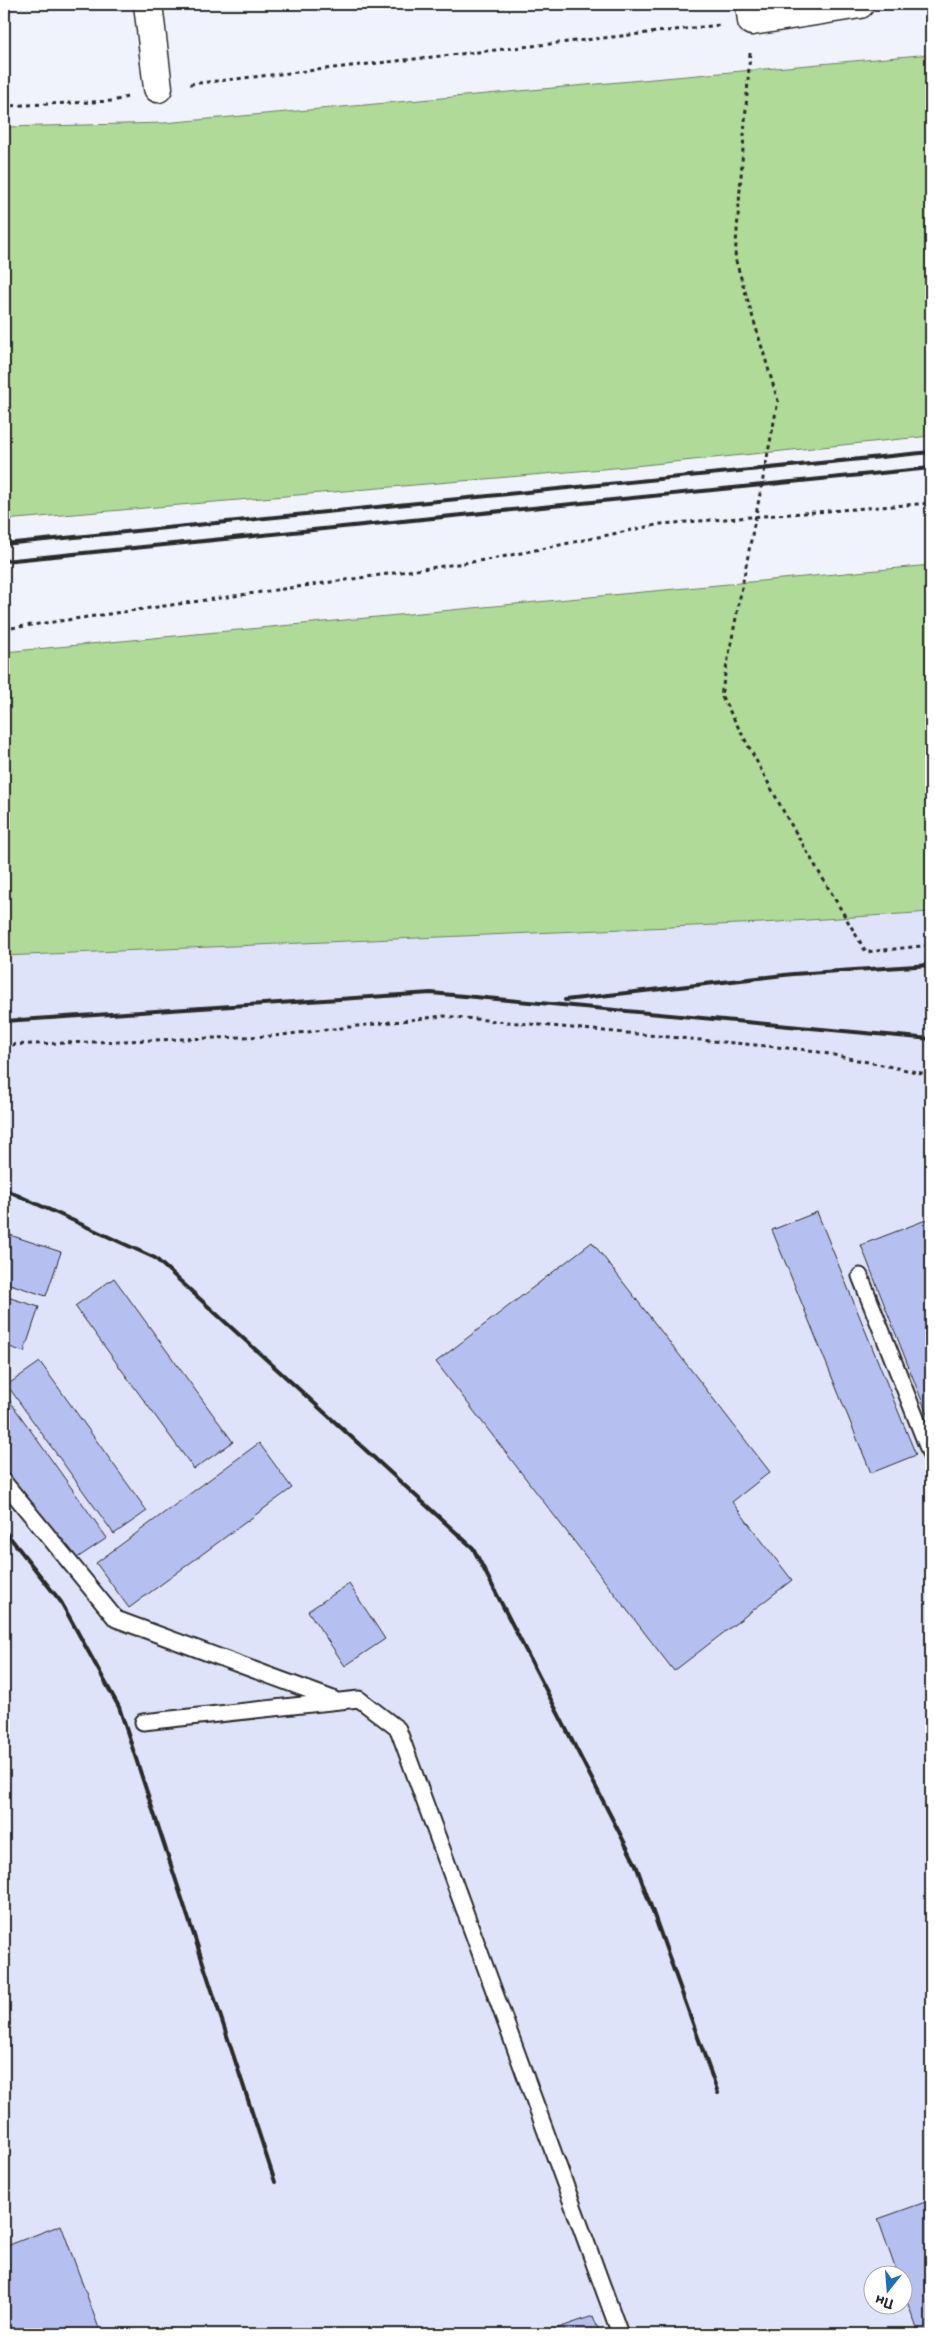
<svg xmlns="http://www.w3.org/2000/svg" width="935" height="2338" font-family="'Shantell Sans',sans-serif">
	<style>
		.built { fill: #dee3f9; fill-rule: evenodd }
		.green { fill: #afda97; stroke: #6d8261 }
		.building { fill: #b5c0f1; stroke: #2b2b2b }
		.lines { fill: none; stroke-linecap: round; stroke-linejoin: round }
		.lane-casing { stroke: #2b2b2b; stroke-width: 19 }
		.street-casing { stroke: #2b2b2b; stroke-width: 31 }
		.path { stroke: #2b2b2b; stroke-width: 3; stroke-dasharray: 4 4; stroke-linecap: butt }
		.lane { stroke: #fff; stroke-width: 15 }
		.street { stroke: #fff; stroke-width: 28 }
		.rail { stroke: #2b2b2b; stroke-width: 4 }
	</style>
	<rect width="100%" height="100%" fill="#f0f2fc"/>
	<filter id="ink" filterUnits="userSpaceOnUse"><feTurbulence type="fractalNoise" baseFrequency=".02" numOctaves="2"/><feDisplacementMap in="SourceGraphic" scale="10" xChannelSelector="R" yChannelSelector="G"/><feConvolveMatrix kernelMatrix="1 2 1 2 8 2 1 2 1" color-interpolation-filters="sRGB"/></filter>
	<g filter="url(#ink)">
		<path class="built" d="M931,912v1422h-927v-1378l758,-33zM872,2276h30v30h-30z"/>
		<path class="green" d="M931,54v382l-317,32 -610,52v-393l160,-4z
			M931,565v347l-169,11 -758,33v-304z"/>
		<path class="building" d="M817,1212l99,243 -45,18 -99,-243z
			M931,1218v206l-70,-179z
			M4,1233l57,19 -15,44 -42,-14z
			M592,1242l178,230 -38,30 60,78 -118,91 -238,-309z
			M114,1278l119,164 -39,27 -119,-163z
			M4,1296l35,11 -15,45 -20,-7z
			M40,1362l107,149 -33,23 -107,-149z
			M4,1393l103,145 -36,24 -67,-95z
			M259,1443l33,45 -163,120 -33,-45z
			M349,1584l36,55 -40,27 -37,-55z
			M931,2200v134h-12l-17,-46v-12h-4l-20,-57z
			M61,2225l40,109h-97v-87z
			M593,2316l7,18h-59z"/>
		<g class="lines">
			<g class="lane-casing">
				<path id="lane" d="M860,1276l71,180
					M4,1482l112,137 217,80
					M143,1722l216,-23 39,30 222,605"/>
			</g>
			<g class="street-casing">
				<path id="street" d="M148,4l10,84
					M750,4l2,17 108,-17"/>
			</g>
			<path class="path" d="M750,53l-15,205 43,143 -57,294 65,121 80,136 65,-7
				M190,84l530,-59
				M4,106l109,-5 14,-4
				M4,629l488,-70 169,-35 270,-21
				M4,1045l269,-9 170,-20 366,34 122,25"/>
			<use href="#lane" class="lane"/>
			<use href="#street" class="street"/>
			<path class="rail" d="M4,544l927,-92
				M4,561l927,-93
				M565,1000l228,-26 138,-9
				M4,1021l427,-28 500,46
				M4,1189l151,69 318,290 163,317 82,228
				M4,1530l57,72 58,105 156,475"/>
		</g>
	</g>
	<rect width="935" height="2338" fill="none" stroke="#fff" stroke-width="20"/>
	<rect x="10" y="10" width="915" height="2318" fill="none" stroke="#2b2b2b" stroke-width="2" filter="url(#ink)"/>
	<g transform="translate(888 2290) rotate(197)"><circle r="24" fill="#ffffff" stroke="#aaaaaa"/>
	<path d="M0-4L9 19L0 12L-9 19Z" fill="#1f6fb2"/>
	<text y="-8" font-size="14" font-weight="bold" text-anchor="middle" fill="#2b2b2b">Пн</text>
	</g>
</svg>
